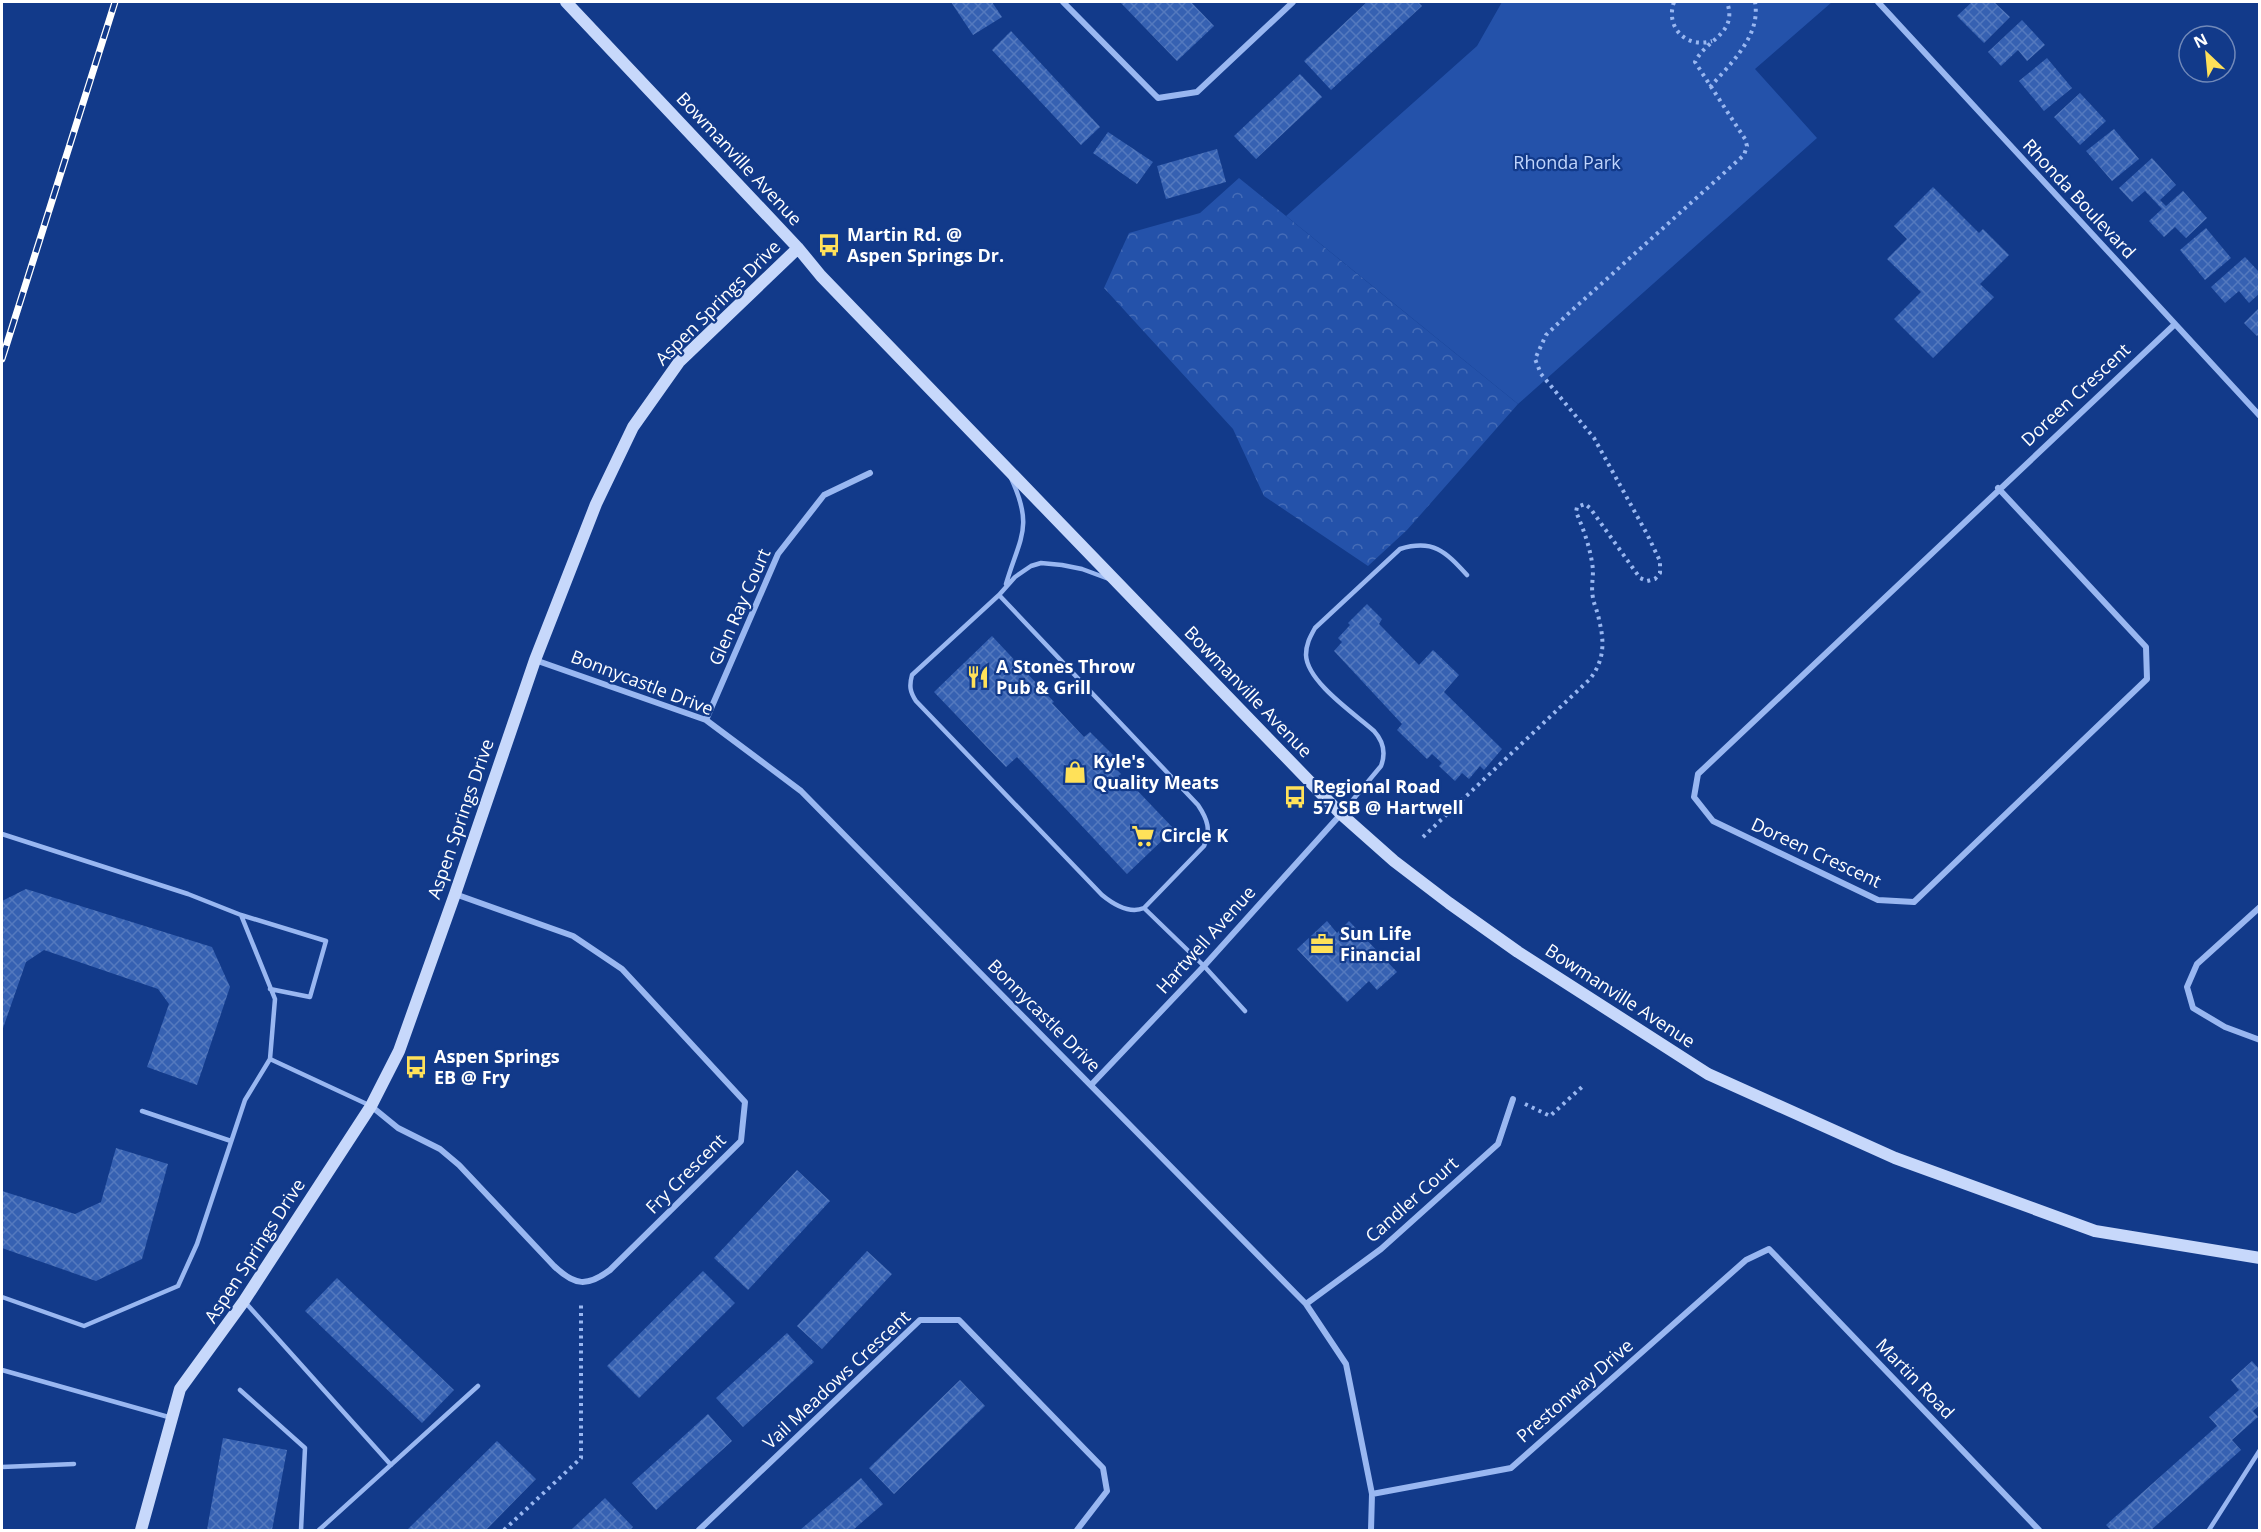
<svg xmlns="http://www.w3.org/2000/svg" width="2261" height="1532" font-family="'Open Sans',sans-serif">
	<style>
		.forest { fill: url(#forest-crowns) }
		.park { fill: #2452aa }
		.building { fill: url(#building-cross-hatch) }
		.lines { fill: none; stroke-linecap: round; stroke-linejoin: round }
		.path { stroke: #99b7f1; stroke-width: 4; stroke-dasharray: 3 4.5; stroke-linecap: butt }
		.lane { stroke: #99b7f1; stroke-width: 4.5 }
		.street { stroke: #99b7f1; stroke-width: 6 }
		.secondary { stroke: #c7d8fb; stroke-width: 12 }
		.rail-casing { stroke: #fff; stroke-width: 7 }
		.rail { stroke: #123a8a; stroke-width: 4.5; stroke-dasharray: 14; stroke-linecap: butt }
		.labels { text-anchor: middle; stroke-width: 4.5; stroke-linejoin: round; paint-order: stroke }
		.street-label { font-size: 18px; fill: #fff; stroke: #123a8a }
		.park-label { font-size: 18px; fill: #c0d5fc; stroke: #123a8a }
		.poi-label { font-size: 18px; font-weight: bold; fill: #fff; stroke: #123a8a; text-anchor: start }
	</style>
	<defs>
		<pattern id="forest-crowns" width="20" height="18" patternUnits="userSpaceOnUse" patternTransform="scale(1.5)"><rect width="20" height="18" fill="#2452aa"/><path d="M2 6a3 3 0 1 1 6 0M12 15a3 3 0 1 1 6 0" fill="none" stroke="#456cb7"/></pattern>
		<pattern id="building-cross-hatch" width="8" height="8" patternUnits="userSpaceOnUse" patternTransform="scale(1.5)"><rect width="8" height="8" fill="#3661b2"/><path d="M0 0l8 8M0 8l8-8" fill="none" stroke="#5479be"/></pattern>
	</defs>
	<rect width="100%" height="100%" fill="#123a8a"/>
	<path class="forest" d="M1239,178l279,226 -111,126 -39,36 -104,-70 -31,-67 -129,-141 25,-55 71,-20z"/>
	<path class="park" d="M1502,2h330l-77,67 62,69 -299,266 -232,-188 191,-170z"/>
	<path class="building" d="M951,2h41l10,15 -29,18z
		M1120,2h71l23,24 -37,35z
		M1367,2h51l4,4 -91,84 -27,-29z
		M1972,2h22l16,15 -26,26 -27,-27z
		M2022,20l23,25 -18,16 -9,-11 -17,16 -13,-14z
		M1011,31l89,96 -19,18 -89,-95z
		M2047,58l25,30 -28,23 -25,-30z
		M1300,74l22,23 -66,62 -22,-23z
		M2080,93l26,28 -26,24 -26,-28z
		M2114,129l25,30 -27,22 -26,-30z
		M1108,132l45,30 -16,22 -44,-31z
		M1217,149l9,33 -60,17 -9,-33z
		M2152,158l24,27 -16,15 6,6 17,-15 24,27 -21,20 -11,-11 -11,10 -15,-16 13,-12 -17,-18 -13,11 -13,-14z
		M1933,187l46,46 4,-4 26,26 -29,29 14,13 -61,61 -39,-39 27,-27 -34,-33 20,-20 -13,-13z
		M2206,228l25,30 -26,22 -25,-30z
		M2245,257l15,16v20l-11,10 -10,-12 -14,12 -14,-16z
		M2260,307v26l-3,3 -13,-13z
		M1367,604l15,15 -3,5 40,41 14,-15 26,25 -15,17 58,57 -18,21 -4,-4 -11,13 -7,-6 -7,8 -16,-15 3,-3 -10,-9 -5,5 -30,-29 5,-6 -68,-73 8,-9 -4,-4 12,-13 -2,-2z
		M992,636l62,66 -2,1 32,34 6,-5 23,23 -6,5 14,14 -3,2 13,13 2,-3 41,43 -47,45 -110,-117 -11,10 -72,-75z
		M26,889l186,58 18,40 -33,98 -50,-18 22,-63 -11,-15 -114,-39 -18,12 -24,69v-130z
		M1327,921l10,12 12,-12 48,51 -20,18 -8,-9 -22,21 -50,-53z
		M116,1148l52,16 -26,95 -46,22 -94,-33v-57l73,23 26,-12z
		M797,1170l33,31 -82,89 -34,-32z
		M867,1251l25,23 -70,75 -25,-23z
		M703,1271l32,32 -96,95 -32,-32z
		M337,1278l117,112 -32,33 -117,-112z
		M787,1333l27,29 -71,65 -27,-29z
		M2252,1361l8,9v35l-7,6 5,6 -26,23 9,10 -90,80h-40l-5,-5 111,-99 -8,-9 30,-27 -8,-10z
		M960,1380l25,26 -91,88 -25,-26z
		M708,1414l24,27 -76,69 -24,-27z
		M223,1438l64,12 -15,80h-65z
		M497,1441l39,38 -50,51h-79z
		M861,1478l22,26 -30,26h-53z
		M605,1498l28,29 -3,3h-59z"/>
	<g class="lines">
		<path class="path" d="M1674,2c-9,25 12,47 38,39
			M1710,87c21,-24 51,-51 45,-85
			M1423,837l166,-157c15,-18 16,-37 10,-60 -1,-8 -5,-15 -6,-22 -2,-10 0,-19 0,-28 -2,-20 -9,-40 -17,-58l1,-5 8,-3 5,4 50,70 7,3 8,-2 5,-6v-12l-13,-27 -53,-96 -53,-64 -6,-15 11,-24 23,-22 175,-158 3,-9 -2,-7 -50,-77c12,-24 43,-28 32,-60
			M1525,1104l25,12 32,-29
			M504,1530l77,-72v-153"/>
		<path class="lane" d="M1006,584c14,-47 28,-57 5,-106
			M999,595l199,210c10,15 13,25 6,41l-60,62c-14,6 -31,-4 -42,-13l-186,-194c-6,-9 -7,-15 -4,-26l87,-80 16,-18 16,-11 10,-3 21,2 20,4 27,10
			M1341,814l40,-48c5,-13 3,-24 -7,-35 -19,-17 -67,-49 -68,-76 0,-11 4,-18 9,-27l85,-79c33,-10 45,2 67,26
			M2,834l186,60 53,21 34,84 -5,60 -25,41 -48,144 -19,42 -94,40 -82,-29
			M1144,908l60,58 41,45
			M241,915l85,26 -16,56 -40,-8
			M270,1059l101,47
			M142,1111l89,30
			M244,1301l147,164
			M2,1370l170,48
			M240,1390l65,58 -4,82
			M2,1467l72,-3
			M319,1530l159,-144
			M2209,1530l51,-80"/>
		<path class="street" d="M1063,2l95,96 39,-6 96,-90
			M1878,2l382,414
			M1998,488l148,159 1,32 -233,223 -36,-2 -165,-79 -19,-24 4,-23 476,-449
			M535,660l171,60 95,71 505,513 40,60 26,130 -1,36
			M706,720l72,-166 46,-59 46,-22
			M2260,907l-63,57 -10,23 6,21 32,19 35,13
			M1091,1085l113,-119 137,-152
			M371,1106l27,22 42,21 19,16 95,101c21,20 33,21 56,4l131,-129 4,-39 -123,-133 -49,-33 -118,-42
			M1306,1304l75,-55 117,-105 15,-45
			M1372,1494l139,-26 235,-208 23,-11 270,281
			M699,1530l221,-210h39l144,148 4,23 -30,39"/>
		<path class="secondary" d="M566,2l232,246 23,28 520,538 53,47 55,42 69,49 190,122 187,84 200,73 165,27
			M141,1530l39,-141 64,-88 127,-195 28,-55 56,-157 80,-234 61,-156 37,-77 46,-65 119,-114"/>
		<g class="rail-casing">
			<path id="rail" d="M2,359l113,-357"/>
		</g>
		<use href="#rail" class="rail"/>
	</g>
	<defs>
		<g id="bus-bare" transform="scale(1.8)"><path d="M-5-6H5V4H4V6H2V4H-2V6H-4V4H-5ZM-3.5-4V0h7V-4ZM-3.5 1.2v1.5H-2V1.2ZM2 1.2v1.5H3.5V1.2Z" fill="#ffe159" stroke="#123a8a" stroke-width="2.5" paint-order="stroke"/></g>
		<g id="restaurant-bare" transform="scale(1.8)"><path d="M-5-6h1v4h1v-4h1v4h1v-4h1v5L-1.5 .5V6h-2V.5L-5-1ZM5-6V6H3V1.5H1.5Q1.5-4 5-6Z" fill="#ffe159" stroke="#123a8a" stroke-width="2.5" paint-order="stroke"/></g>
		<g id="shop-bare" transform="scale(1.8)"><path d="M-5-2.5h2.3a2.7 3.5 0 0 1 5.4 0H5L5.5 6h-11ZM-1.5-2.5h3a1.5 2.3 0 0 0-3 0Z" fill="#ffe159" stroke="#123a8a" stroke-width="2.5" paint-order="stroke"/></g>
		<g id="supermarket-bare" transform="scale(1.8)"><path d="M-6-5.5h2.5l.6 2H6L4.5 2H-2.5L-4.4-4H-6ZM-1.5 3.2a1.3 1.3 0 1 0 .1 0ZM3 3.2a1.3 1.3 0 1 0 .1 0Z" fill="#ffe159" stroke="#123a8a" stroke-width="2.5" paint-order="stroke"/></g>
		<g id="office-bare" transform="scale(1.8)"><path d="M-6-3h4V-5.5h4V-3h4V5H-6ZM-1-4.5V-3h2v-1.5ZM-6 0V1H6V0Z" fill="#ffe159" stroke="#123a8a" stroke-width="2.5" paint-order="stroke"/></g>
	</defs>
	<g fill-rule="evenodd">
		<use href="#bus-bare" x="829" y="245"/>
		<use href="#restaurant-bare" x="978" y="677"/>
		<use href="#shop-bare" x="1075" y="772"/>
		<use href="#bus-bare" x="1295" y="797"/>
		<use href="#supermarket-bare" x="1143" y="836"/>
		<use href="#office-bare" x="1322" y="944"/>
		<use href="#bus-bare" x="416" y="1067"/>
	</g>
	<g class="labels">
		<g class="street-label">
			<text transform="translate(739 159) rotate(47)" y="6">Bowmanville Avenue</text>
			<text transform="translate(2079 199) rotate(47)" y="6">Rhonda Boulevard</text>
			<text transform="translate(718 303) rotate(-45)" y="6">Aspen Springs Drive</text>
			<text transform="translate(2076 395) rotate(-43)" y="6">Doreen Crescent</text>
			<text transform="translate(740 607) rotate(-66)" y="6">Glen Ray Court</text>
			<text transform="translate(642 683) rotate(21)" y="6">Bonnycastle Drive</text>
			<text transform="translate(1248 692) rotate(46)" y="6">Bowmanville Avenue</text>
			<text transform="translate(461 819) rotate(-71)" y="6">Aspen Springs Drive</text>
			<text transform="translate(1816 853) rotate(25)" y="6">Doreen Crescent</text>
			<text transform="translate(1206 940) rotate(-48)" y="6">Hartwell Avenue</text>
			<text transform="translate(1620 996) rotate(33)" y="6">Bowmanville Avenue</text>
			<text transform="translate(1044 1016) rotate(45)" y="6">Bonnycastle Drive</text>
			<text transform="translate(686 1174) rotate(-45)" y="6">Fry Crescent</text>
			<text transform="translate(1412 1200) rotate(-42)" y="6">Candler Court</text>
			<text transform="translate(255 1251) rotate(-57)" y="6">Aspen Springs Drive</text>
			<text transform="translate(1915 1379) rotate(46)" y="6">Martin Road</text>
			<text transform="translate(837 1380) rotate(-43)" y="6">Vail Meadows Crescent</text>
			<text transform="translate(1575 1391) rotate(-41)" y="6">Prestonway Drive</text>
		</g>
		<g class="park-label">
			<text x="1567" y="169">Rhonda Park</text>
		</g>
		<g class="poi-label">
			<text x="847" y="241">Martin Rd. @<tspan x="847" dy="21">Aspen Springs Dr.</tspan></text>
			<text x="996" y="673">A Stones Throw<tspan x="996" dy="21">Pub &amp; Grill</tspan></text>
			<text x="1093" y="768">Kyle's<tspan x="1093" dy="21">Quality Meats</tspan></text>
			<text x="1313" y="793">Regional Road<tspan x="1313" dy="21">57 SB @ Hartwell</tspan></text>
			<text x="1161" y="842">Circle K</text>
			<text x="1340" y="940">Sun Life<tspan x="1340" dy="21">Financial</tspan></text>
			<text x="434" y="1063">Aspen Springs<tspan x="434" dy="21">EB @ Fry</tspan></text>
		</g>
	</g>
	<rect width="2261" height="1532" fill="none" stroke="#ffffff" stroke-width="6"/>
	<g transform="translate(2207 54) rotate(334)"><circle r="28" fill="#123a8a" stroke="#7189b9" stroke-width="1.5"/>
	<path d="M0-4.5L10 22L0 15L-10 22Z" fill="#ffe159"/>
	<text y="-9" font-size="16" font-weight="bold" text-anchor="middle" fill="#ffffff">N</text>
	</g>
</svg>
